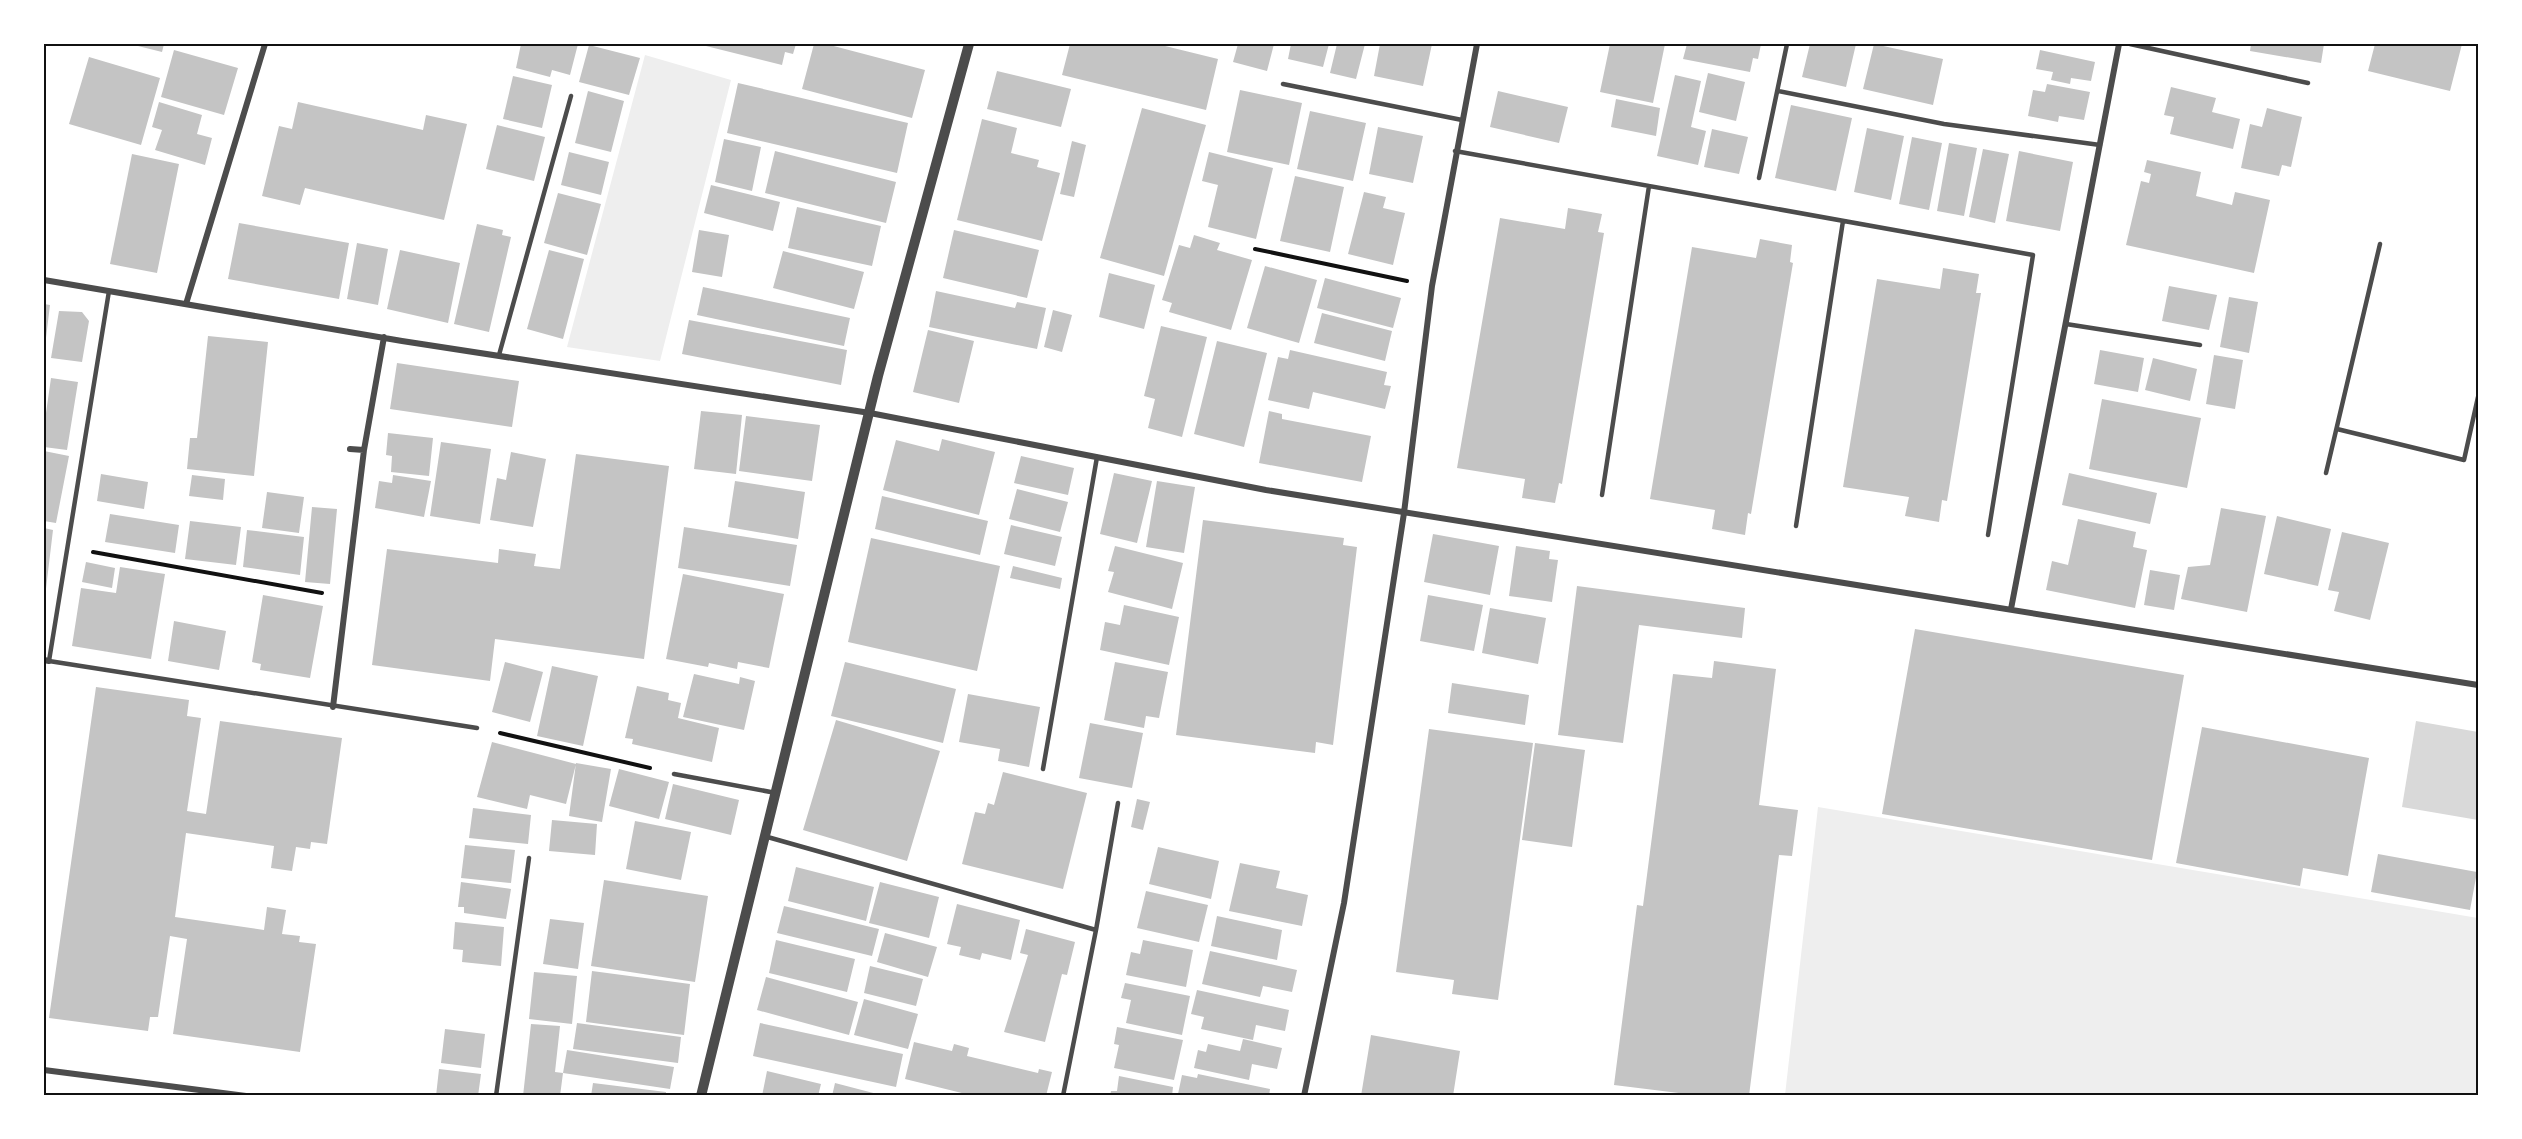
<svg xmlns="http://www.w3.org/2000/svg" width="2522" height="1139" font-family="Raleway,sans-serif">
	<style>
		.green { fill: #eee }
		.water { fill: #d9d9d9 }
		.building { fill: #c4c4c4 }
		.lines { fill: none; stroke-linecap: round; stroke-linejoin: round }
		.path { stroke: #111; stroke-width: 4 }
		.service { stroke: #4c4c4c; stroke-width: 4.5 }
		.minor { stroke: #4c4c4c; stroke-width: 6 }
		.tertiary { stroke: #4c4c4c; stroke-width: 10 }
		.neatline { fill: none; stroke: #111; stroke-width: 2 }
	</style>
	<rect width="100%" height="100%" fill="#fff"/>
	<path class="green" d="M645,55l86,25 -71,281 -93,-14z
		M1818,807l660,111v177h-693z"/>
	<path class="water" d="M2416,721l62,11v88l-76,-13z"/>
	<path class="building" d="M130,44h34l-2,8z
		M521,44h57l-8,31 -18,-5 -2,7 -34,-9z
		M698,44h98l-3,10 -8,-2 -3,13z
		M814,44h12l99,26 -13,48 -110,-29z
		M1070,44h87l61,15 -12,51 -144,-35z
		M1238,44h36l-7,27 -34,-9z
		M1291,44h38l-6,23 -35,-8z
		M1337,44h28l-9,35 -26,-6z
		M1380,44h52l-9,42 -49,-10z
		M1610,44h55l-12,59 -53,-11z
		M1687,44h74l-3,15 -5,-1 -3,14 -67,-13z
		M1810,44h46l-10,43 -44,-10z
		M1874,44l69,15 -10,46 -70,-16z
		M2251,44h73l-3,19 -71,-12z
		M2375,44h87l-12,47 -82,-20z
		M589,45l51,13 -11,37 -50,-13z
		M174,50l64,18 -14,47 -63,-18z
		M2040,50l55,12 -4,19 -20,-3 -1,6 -19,-4 2,-8 -17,-3z
		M89,57l71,21 -19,67 -72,-21z
		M997,71l74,18 -10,38 -74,-18z
		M1708,73l37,9 -9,39 -37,-9z
		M1675,75l26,6 -10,46 15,4 -8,34 -41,-9z
		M513,76l39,9 -10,43 -39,-9z
		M738,83l170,40 -11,50 -170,-40z
		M2047,84l43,8 -6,28 -25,-4 -1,6 -30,-6 5,-26 12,2z
		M2171,87l45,11 -4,14 28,7 -7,30 -63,-15 4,-17 -10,-2z
		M1240,90l62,13 -13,62 -62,-13z
		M588,91l36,10 -13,51 -36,-9z
		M1498,91l70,16 -9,36 -69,-16z
		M1616,99l44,9 -4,28 -45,-9z
		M159,102l43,13 -5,19 15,4 -7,27 -50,-15 7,-20 -10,-3z
		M298,102l125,28 3,-15 41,9 -23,96 -139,-32 -5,17 -38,-9 17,-70 13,3z
		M1791,105l61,13 -16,73 -61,-13z
		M1142,108l64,17 -42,151 -64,-18z
		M2267,108l35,9 -11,50 -9,-2 -3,11 -38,-8 9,-44 12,3z
		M1310,111l56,12 -13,58 -56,-12z
		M982,119l35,9 -6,25 28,7 -2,7 23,6 -18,68 -85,-21z
		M497,125l48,12 -11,44 -48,-12z
		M1378,127l45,9 -10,47 -44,-9z
		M1867,128l37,8 -13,64 -37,-8z
		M1712,129l36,8 -9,37 -35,-7z
		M1912,137l30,6 -13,67 -30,-6z
		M724,139l37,8 -9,44 -37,-9z
		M1072,141l14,4 -12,52 -14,-3z
		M1949,143l28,5 -13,68 -27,-5z
		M1983,149l26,5 -14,69 -26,-6z
		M775,151l121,31 -10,41 -121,-30z
		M2019,151l54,11 -13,69 -54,-10z
		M569,152l40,10 -8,33 -40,-10z
		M1209,152l64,16 -17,71 -48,-12 10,-42 -16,-4z
		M132,154l47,10 -22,109 -47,-9z
		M2147,160l54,12 -5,24 36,9 3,-13 35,8 -16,73 -128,-28 15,-64 8,2 2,-9 -7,-2z
		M1295,176l49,11 -14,65 -50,-11z
		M711,185l69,17 -7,29 -69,-18z
		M1364,192l22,5 -3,11 22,5 -12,52 -45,-11z
		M558,193l43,11 -14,51 -43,-12z
		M797,207l84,19 -9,40 -84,-18z
		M1568,208l34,6 -4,18 6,1 -42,251 -3,-1 -4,20 -33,-5 3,-19 -68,-11 43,-250 65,11z
		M239,223l110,20 -10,56 -111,-20z
		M477,224l26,6 -1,5 9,2 -22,95 -35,-8z
		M699,230l30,5 -7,42 -30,-5z
		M954,230l85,20 -12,48 -84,-20z
		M1194,235l26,8 -3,7 35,10 -21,70 -62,-18 3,-9 -10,-3 17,-55 11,3z
		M1760,239l32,6 -2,17 3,1 -42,251 -3,-1 -3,22 -33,-6 3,-19 -65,-11 42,-252 64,11z
		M357,243l31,6 -10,56 -31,-6z
		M400,250l60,13 -12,60 -61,-14z
		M549,250l35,9 -21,80 -36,-10z
		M783,251l81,21 -10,37 -81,-21z
		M1265,266l52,14 -18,63 -52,-15z
		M1943,268l36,6 -3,19h5l-34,208 -5,-1 -3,22 -34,-6 4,-19 -66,-10 34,-208 63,10z
		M1109,273l46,12 -11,44 -45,-12z
		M1325,278l76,20 -8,30 -76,-20z
		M2169,286l48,9 -8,35 -47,-9z
		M703,287l147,31 -6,28 -147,-31z
		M936,291l79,17 2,-6 29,6 -9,41 -108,-22z
		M2229,297l29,5 -9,51 -29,-6z
		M44,304l6,1 -5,41 -1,-1z
		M1053,310l19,5 -10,37 -18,-5z
		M59,311l23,1 7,9 -7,41 -31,-4z
		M1322,313l70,18 -7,30 -71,-18z
		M689,320l158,30 -6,35 -159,-31z
		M1161,326l46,11 -25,100 -34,-9 7,-29 -11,-3z
		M928,330l46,11 -15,62 -46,-11z
		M208,336l60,6 -14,134 -67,-7 3,-31h7z
		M1217,341l50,12 -23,94 -50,-13z
		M1290,350l97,22 -3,13 7,1 -6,23 -72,-17 -4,17 -41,-9 10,-43 10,2z
		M2100,350l44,8 -6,34 -44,-8z
		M2214,355l29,5 -8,49 -29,-5z
		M2153,358l44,11 -7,32 -45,-11z
		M397,363l122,18 -7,46 -122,-18z
		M51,378l27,4 -11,68 -23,-3v-20z
		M2102,399l99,19 -14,70 -98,-19z
		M701,411l41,4 -6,59 -42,-5z
		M1269,411l13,3v5l89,17 -9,46 -103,-19z
		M746,416l74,9 -8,56 -73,-10z
		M388,433l45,5 -4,38 -38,-4 1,-16 -6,-1z
		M942,439l53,13 -16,63 -96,-25 13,-50 43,11z
		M441,442l50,7 -11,75 -50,-8z
		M44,451l25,5 -13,67 -12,-2z
		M511,452l35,7 -13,68 -43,-7 7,-42 9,2z
		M576,454l93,12 -25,193 -149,-20 -5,42 -118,-16 15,-116 111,14 1,-14 37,5 -2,12 26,3z
		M1021,456l53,12 -6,27 -54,-12z
		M1114,473l38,8 -15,62 -37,-9z
		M2069,473l88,20 -7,31 -88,-19z
		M101,474l47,8 -4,27 -47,-8z
		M192,475l33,4 -2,21 -34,-4z
		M393,475l38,6 -7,36 -49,-9 4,-27 13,2z
		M735,481l70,11 -7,47 -70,-12z
		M1157,481l38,6 -11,66 -38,-6z
		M1017,489l51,13 -8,30 -51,-13z
		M267,492l37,5 -5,36 -37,-5z
		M882,496l106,25 -8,34 -105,-26z
		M312,507l25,2 -7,75 -25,-2z
		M2221,508l45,8 -19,96 -66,-13 7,-32 22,-2z
		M110,514l69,11 -4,28 -70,-11z
		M2277,516l54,13 -13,57 -54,-12z
		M2078,519l58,13 -3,15 14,3 -12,58 -89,-18 6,-29 16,4z
		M1203,520l141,18 -1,7 14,2 -24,198 -17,-3 -1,11 -139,-18z
		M190,521l51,6 -5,38 -51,-6z
		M1011,525l51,12 -7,29 -51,-12z
		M684,527l113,18 -7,41 -112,-18z
		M44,528l9,2 -8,67h-1z
		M247,530l57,7 -4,38 -57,-8z
		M2342,532l47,11 -19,77 -36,-9 5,-19 -11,-2z
		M1433,534l66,12 -9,49 -66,-13z
		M871,538l129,28 -23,105 -129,-29z
		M1115,546l68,17 -11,46 -64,-17 6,-20 -6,-1z
		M1516,546l34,5 -1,8 9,1 -6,42 -43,-6z
		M86,562l29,6 -3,20 -30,-6z
		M1013,566l49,12 -2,11 -50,-11z
		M120,567l45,7 -14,85 -79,-13 9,-58 35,5z
		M2150,570l30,5 -6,35 -30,-5z
		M683,574l101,20 -15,74 -31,-6 -1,7 -28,-6 -1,4 -42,-8z
		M1577,586l168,22 -3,30 -103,-13 -16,118 -65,-8z
		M263,595l60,11 -13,72 -50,-8 1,-6 -9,-2z
		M1428,595l55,10 -9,46 -54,-10z
		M1124,605l55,12 -10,48 -69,-15 5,-28 15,3z
		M1490,608l56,10 -8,46 -56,-11z
		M174,621l52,10 -7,39 -51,-9z
		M1915,629l269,46 -32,185 -270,-46z
		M1714,661l62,8 -17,136 39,5 -6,46 -13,-1 -30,241h-46l-89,-11 23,-180 6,1 30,-232 39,4z
		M505,662l38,10 -13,50 -38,-10z
		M845,662l111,27 -13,54 -112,-27z
		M1115,662l53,10 -9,46 -13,-2 -2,12 -40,-8z
		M552,666l46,10 -15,70 -46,-10z
		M694,674l45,10 1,-7 15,4 -11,49 -61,-13z
		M1452,683l77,12 -4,30 -77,-12z
		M637,686l32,7 -1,7 13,3 -3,15 41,10 -7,34 -80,-18 1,-5 -8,-1z
		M96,687l93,13 -2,16 14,2 -14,93 19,3 14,-93 122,17 -15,106 -16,-2 -1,7 -14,-2 -4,24 -21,-3 3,-22 -88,-13 -11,84 89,13 3,-23 19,3 -4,24 18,2 -1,6 17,2 -16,108 -127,-18 14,-95 -17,-3 -12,81h-8l-2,14 -99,-13z
		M968,694l72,13 -11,60 -31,-6 2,-12 -41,-7z
		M836,720l104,31 -33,110 -104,-31z
		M1090,723l53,10 -11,55 -53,-10z
		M2202,727l167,31 -21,118 -45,-8 -3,18 -124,-23z
		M1429,729l104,14 -35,257 -46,-6 2,-14 -58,-8z
		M492,742l84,22 -10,40 -36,-9 -3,14 -50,-12z
		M1535,743l50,7 -13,97 -50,-7z
		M576,763l35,6 -9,53 -33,-6z
		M619,769l50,13 -10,37 -50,-13z
		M1003,772l84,21 -24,96 -101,-25 13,-52 10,2 3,-11 6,2z
		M673,784l66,16 -8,35 -66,-16z
		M1137,799l13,3 -7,28 -12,-3z
		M473,808l58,7 -3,29 -59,-6z
		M552,820l45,4 -2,31 -46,-4z
		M635,821l56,11 -10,48 -55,-11z
		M465,845l50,5 -4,33 -50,-5z
		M1158,847l61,14 -8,38 -62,-15z
		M2378,854l99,18 -7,38 -99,-18z
		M1240,863l40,8 -4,17 32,7 -6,31 -73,-15z
		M796,867l78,20 -8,34 -78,-20z
		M604,880l104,16 -13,86 -104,-16z
		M461,882l50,7 -5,30 -42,-6v-6h-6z
		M880,882l59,15 -10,41 -60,-15z
		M1146,891l62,14 -9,37 -62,-14z
		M957,904l63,16 -9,40 -29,-7 -2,7 -21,-5 2,-8 -14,-3z
		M784,906l95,23 -7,27 -95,-23z
		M1217,916l65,14 -5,30 -66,-14z
		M550,919l34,4 -6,46 -35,-5z
		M455,922l49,5 -3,39 -39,-4 1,-12 -10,-1z
		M1026,929l49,13 -8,33 -5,-1 -17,68 -41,-10 24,-77 -8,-2z
		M885,933l52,14 -9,30 -51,-15z
		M776,940l79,19 -8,33 -78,-19z
		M1143,940l50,10 -7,37 -60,-12 5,-23 9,2z
		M1210,951l87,19 -5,22 -29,-6 -3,11 -58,-13z
		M870,966l53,13 -7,27 -52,-13z
		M592,971l98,13 -6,51 -98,-13z
		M534,972l43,4 -5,48 -43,-5z
		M766,977l92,25 -9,33 -92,-25z
		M1125,983l65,13 -8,39 -56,-12 5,-23 -10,-2z
		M1197,990l92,20 -4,21 -29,-6 -3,15 -52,-11 3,-12 -13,-3z
		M864,999l54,15 -10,35 -54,-14z
		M577,1023l104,14 -3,26 -105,-14z
		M760,1023l143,31 -7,33 -143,-31z
		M531,1024l29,2 -5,46 8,1 -3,23h-37z
		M1117,1027l66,13 -9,40 -60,-12 5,-23 -5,-1z
		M445,1029l40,5 -4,34 -40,-5z
		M1371,1035l89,16 -7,45h-92z
		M1243,1039l39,9 -5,21 -25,-5 -3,16 -55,-12 4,-18 8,2 2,-8 32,7z
		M914,1042l38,9 2,-7 15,4 -2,8 71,17 1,-4 13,3 -6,24h-72l-69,-17z
		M567,1050l107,17 -4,22 -107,-16z
		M439,1069l42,5 -3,22h-42z
		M767,1071l54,13 -3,12h-56z
		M1198,1074l72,15 -1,7 -91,-2 4,-19 15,3z
		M1119,1076l54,11 -1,9h-62l1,-5h6z
		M593,1083l73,9v4h-75z
		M835,1083l46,12 -1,1h-48z"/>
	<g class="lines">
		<path class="path" d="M1255,249l152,32
			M93,552l229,41
			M500,733l150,35"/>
		<path class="service" d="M2130,44l178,39
			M1283,84l179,36
			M1778,91l166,33 156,21
			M1455,151l578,104 -45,280
			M1759,178l28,-134
			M109,291l-60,370 428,67
			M2066,324l134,21
			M499,355l72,-259
			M2337,429l127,31 14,-63
			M2326,473l54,-229
			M1602,495l47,-309
			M1796,526l47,-305
			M1043,769l54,-312
			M674,774l102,19
			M764,836l332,94 -33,166
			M1096,930l22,-127
			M496,1096l33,-238"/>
		<path class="minor" d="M44,280l358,61 468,72 396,77 1212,195
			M186,304l79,-260
			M350,449l14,1 20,-113
			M2011,609l108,-565
			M44,660l5,1
			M333,707l31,-257
			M44,1070l202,26
			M1304,1096l40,-193 60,-390 28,-227 45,-242"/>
		<path class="tertiary" d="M701,1096l177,-720 91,-332"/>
	</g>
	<rect width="2522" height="1139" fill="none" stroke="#ffffff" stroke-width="90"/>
	<rect x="45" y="45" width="2432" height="1049" class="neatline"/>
</svg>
